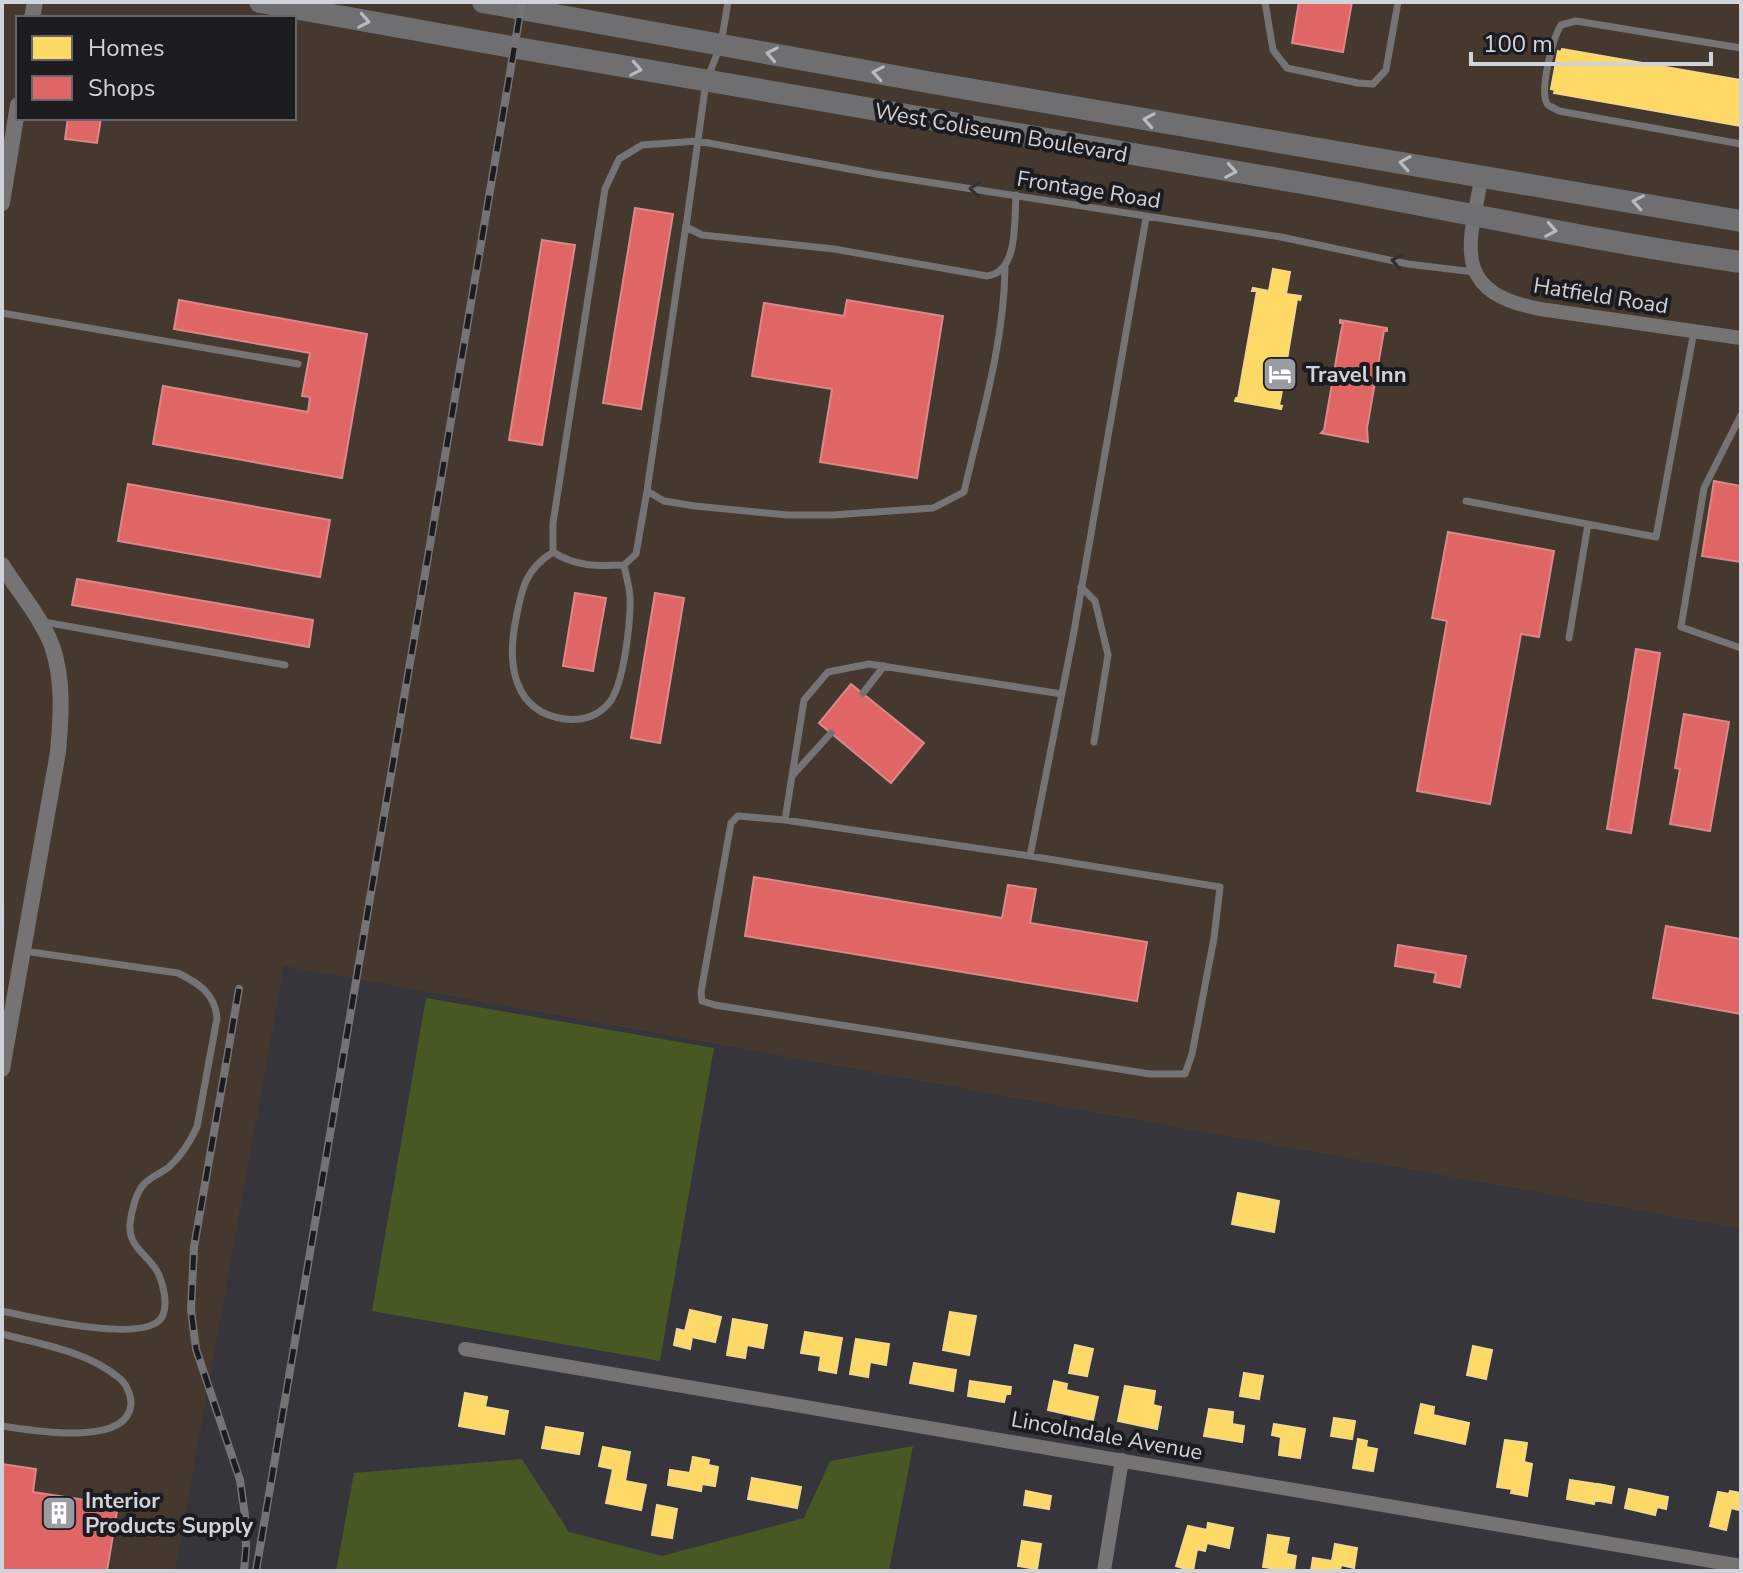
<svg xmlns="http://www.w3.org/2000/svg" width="1743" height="1573" font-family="'Nunito Sans',sans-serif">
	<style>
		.commercial { fill: #45382e; fill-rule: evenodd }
		.green { fill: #485823 }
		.homes { fill: #ffd966; stroke: #f2d789; stroke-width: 2 }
		.shops { fill: #e06666; stroke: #dc8789; stroke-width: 2 }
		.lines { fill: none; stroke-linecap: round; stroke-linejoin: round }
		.stream { stroke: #245571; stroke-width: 5 }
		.service { stroke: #767374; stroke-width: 7 }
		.minor { stroke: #767374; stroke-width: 14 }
		.tertiary { stroke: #767374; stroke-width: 16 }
		.trunk { stroke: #6f6e70; stroke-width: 22 }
		.rail-casing { stroke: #757376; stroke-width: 8 }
		.rail { stroke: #1b1b20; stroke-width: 5; stroke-dasharray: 15; stroke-linecap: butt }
		.oneway { stroke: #b9bac0 }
		.oneway2 { stroke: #323135 }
		.labels { text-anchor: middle; stroke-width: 8; stroke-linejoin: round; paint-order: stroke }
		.street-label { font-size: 22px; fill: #d2d3da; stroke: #1b1b20 }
		.poi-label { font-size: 22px; font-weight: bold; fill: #d2d3da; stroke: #1b1b20; text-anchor: start }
	</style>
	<rect width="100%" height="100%" fill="#35353b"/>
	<path class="commercial" d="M2,2h1739v1227l-1457,-263 -109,605h-173zM18,18h276v100h-276z"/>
	<path class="green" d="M426,998l288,50 -54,313 -288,-50z
		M913,1446l-24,125h-553l18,-98 168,-14 47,73 93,24 142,-38 26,-57z"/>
	<path class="homes" d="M1562,49l179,31v46l-187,-33 1,-3 -4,-1 7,-38 3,1z
		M1273,269l17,3 -4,22 15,2 -1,4 -3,-1 -16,97 -2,9 3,1 -1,3 -46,-8 1,-3h2l19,-107h-5l1,-3 16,3z
		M1238,1193l41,8 -5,31 -42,-8z
		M690,1310l31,7 -6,25 -23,-5 -2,12 -16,-4 3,-16 8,2z
		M950,1312l26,4 -7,39 -26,-5z
		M733,1319l34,6 -4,23 -16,-3 -2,13 -18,-3z
		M805,1332l37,6 -6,35 -17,-3 2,-14 -20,-3z
		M856,1339l33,5 -3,21 -16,-3 -2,15 -18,-3z
		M1075,1345l18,4 -6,27 -18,-3z
		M1473,1346l19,4 -6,29 -19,-4z
		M914,1363l42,7 -3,21 -43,-8z
		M1244,1373l19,3 -4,23 -19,-3z
		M970,1381l41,6 -1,7h-4l-2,8 -36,-6z
		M1054,1381l13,3 -1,6 32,7 -5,23 -45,-10z
		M1125,1386l30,5 -2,14 8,2 -4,22 -39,-8z
		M465,1393l22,4 -2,10 23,4 -4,23 -45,-8z
		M1421,1404l13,3 -1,8 36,8 -4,21 -50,-11z
		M1209,1409l24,3 -1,12 12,2 -2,16 -38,-6z
		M1334,1418l21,3 -3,18 -21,-3z
		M1274,1424l31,5 -5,29 -21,-3 2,-18 -9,-2z
		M546,1427l37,6 -4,21 -37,-6z
		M1358,1439l9,2 -1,6 11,2 -4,22 -20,-3z
		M1505,1440l22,3 -3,19 8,2 -5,32 -16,-3 1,-4 -15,-2z
		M603,1447l27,5 -5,29 21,4 -5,25 -35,-7 7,-34 -14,-3z
		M693,1457l16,3 -1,5 10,2 -3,19 -13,-2 -1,7 -33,-6 2,-15 20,3z
		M752,1478l49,9 -4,21 -49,-9z
		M1570,1480l27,4 -3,20 -27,-5z
		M1598,1484l16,3 -3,16 -16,-3z
		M1629,1489l39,8 -2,12 -9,-2 -2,8 -30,-7z
		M1026,1491l25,5 -2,13 -25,-4z
		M1730,1491l11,2 -2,17 -8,-2 -5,22 -16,-4 8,-34 11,2z
		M657,1505l20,4 -5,29 -20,-3z
		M1208,1523l25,5 -4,20 -22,-5 -2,8 -8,-2 -4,22 -17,-5 12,-40 19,4z
		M1268,1535l21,3 -3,16 10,2 -2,15 -31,-4z
		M1022,1541l19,3 -4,25 -19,-3z
		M1335,1544l22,4 -3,20 -13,-3 -1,6h-29l2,-13 19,3z"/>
	<path class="shops" d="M1299,2h53l-9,50 -51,-9z
		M68,118h33l-4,25 -32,-4z
		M635,208l38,6 -32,195 -38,-6z
		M542,240l33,5 -33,200 -33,-5z
		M179,300l188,34 -25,144 -189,-34 10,-58 145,26 2,-15 -8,-1 8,-43 -136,-24z
		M847,300l96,16 -26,162 -97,-16 12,-73 -80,-13 12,-73 80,13z
		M1340,320l47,8v3h-3l-17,97 1,14 -47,-9 3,-3 17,-98 2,-9h-3z
		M1714,481l27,5v76l-39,-6z
		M128,484l202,36 -10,57 -202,-36z
		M1448,532l106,19 -15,86 -18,-3 -31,170 -73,-13 30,-170 -15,-3z
		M77,579l236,41 -4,27 -237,-42z
		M575,593l31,5 -13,73 -30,-5z
		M655,593l29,5 -24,145 -29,-5z
		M1636,649l24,4 -29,180 -24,-4z
		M851,684l73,59 -33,40 -72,-60z
		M1684,714l45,8 -19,109 -40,-7 10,-55 -5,-1z
		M754,877l248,41 6,-33 28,4 -6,34 117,19 -10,59 -392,-65z
		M1666,926l75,13v75l-88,-16z
		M1398,945l68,11 -6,31 -26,-5 2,-9 -41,-7z
		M2,1464l34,5 -3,23 85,13 -11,66h-105z"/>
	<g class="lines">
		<path class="stream" d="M2,904v21"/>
		<path class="service" d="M728,2l-7,42 -15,38 -20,145 16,8 132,14 153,27c32,-4 27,-56 29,-81
			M1265,2l8,48 14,18 71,15 15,1 13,-14 12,-68
			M1741,48l-165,-27 -15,4c-8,13 -23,68 -13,80 1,1 10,5 11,6l182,33
			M686,225l-39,266 17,10 31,5 92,9h45l101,-7 31,-16c17,-74 40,-148 41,-224
			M2,313l296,51
			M1741,415l-37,73 -23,139 60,21
			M647,491l-11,63 -12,11c-26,1 -48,2 -71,-13v-29l52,-334 14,-30 23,-14 56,-4 178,33 405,63 127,27 66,8
			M1466,501l190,36 38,-206
			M553,552c-28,18 -31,36 -37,67 -9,43 -4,93 49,100 17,2 32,-2 44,-16 15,-18 22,-83 21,-107 -1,-10 -4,-21 -6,-31
			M1081,587l14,14 13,54 -14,87
			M44,622l241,43
			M1569,638l19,-114
			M863,693l21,-27
			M792,776l39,-43
			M738,816l47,4 245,36 190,31 -6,51 -22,116 -7,20h-35l-435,-69 -13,-4 -1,-9 30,-169z
			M785,820l19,-120 24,-28 41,-8 193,30
			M1030,856l43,-219 73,-419
			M2,1311c27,6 144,34 160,6 6,-12 2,-30 -3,-42 -8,-19 -31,-26 -29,-51 1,-11 6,-32 14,-40 7,-7 17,-11 25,-17 12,-11 21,-25 28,-40l20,-109c-2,-25 -19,-35 -39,-45l-154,-22
			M2,1334c38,10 84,17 116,43 8,6 13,17 13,27 -3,44 -101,26 -129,22"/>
		<path class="minor" d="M1482,176c-14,71 -31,116 58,133l201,29
			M465,1349l1276,217
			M1104,1571l18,-111"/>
		<path class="tertiary" d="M32,18l3,-16
			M2,203l16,-98
			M2,565c16,26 39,52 50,81 12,34 9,71 6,106l-56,317"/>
		<path class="trunk" d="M260,2c347,63 695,122 1042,181 147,26 292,58 439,79
			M483,2l450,81 808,138"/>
		<g class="rail-casing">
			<path id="rail" d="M239,989l-45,258 -3,63 5,39 44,131 5,36 1,32 -2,23
				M256,1571l266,-1569"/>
		</g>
		<use href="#rail" class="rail"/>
	</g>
	<defs><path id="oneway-chevron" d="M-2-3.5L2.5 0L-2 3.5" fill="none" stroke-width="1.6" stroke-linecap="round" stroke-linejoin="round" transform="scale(2)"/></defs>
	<g class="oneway">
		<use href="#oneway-chevron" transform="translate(364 21) rotate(10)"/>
		<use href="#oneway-chevron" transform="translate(772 54) rotate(-169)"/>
		<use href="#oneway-chevron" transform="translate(636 69) rotate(10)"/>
		<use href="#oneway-chevron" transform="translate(878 73) rotate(-170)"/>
		<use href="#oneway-chevron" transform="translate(1149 120) rotate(-170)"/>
		<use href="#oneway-chevron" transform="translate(1405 163) rotate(-171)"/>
		<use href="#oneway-chevron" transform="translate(1231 171) rotate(10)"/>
		<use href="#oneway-chevron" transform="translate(1638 202) rotate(-170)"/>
		<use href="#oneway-chevron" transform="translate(1551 230) rotate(10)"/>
	</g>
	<g class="oneway2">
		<use href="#oneway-chevron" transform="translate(975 189) rotate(-172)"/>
		<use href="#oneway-chevron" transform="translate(1397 261) rotate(-167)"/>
	</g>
	<defs>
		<g id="hotel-square" transform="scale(1.8)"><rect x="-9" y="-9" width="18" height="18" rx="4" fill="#9b9ca2" stroke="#1b1b20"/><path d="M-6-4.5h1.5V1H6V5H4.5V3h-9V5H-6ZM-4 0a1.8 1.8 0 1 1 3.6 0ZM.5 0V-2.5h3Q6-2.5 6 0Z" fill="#fff"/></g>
		<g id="building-square" transform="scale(1.8)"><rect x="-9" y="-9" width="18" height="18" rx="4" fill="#9b9ca2" stroke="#1b1b20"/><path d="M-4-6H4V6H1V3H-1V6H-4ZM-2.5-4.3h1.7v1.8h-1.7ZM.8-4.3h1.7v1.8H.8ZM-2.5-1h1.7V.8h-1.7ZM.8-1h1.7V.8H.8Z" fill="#fff"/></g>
	</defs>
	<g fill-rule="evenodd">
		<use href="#hotel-square" x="1280" y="374"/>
		<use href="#building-square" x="59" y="1513"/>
	</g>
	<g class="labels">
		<g class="street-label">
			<text transform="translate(1001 132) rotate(10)" y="8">West Coliseum Boulevard</text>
			<text transform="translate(1089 189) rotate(9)" y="8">Frontage Road</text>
			<text transform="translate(1601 295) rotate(9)" y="8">Hatfield Road</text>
			<text transform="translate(1107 1435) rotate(10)" y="8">Lincolndale Avenue</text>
		</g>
		<g class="poi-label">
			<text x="1306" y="382">Travel Inn</text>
			<text x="85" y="1508">Interior<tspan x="85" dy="25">Products Supply</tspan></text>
		</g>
	</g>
	<rect width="1743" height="1573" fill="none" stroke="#d2d3da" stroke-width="8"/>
	<rect x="16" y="16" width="280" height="104" fill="#1b1b20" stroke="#64656a" stroke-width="2"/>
	<rect x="32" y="36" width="40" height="24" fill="#ffd966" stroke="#64656a" stroke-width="2"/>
	<text x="88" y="56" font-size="24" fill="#d2d3da">Homes</text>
	<rect x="32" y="76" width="40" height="24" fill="#e06666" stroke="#64656a" stroke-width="2"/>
	<text x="88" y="96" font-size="24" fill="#d2d3da">Shops</text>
	<path d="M1471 52v12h240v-12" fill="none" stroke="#d2d3da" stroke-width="4"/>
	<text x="1483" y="52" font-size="24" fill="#d2d3da" stroke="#1b1b20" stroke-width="6" paint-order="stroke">100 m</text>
</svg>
